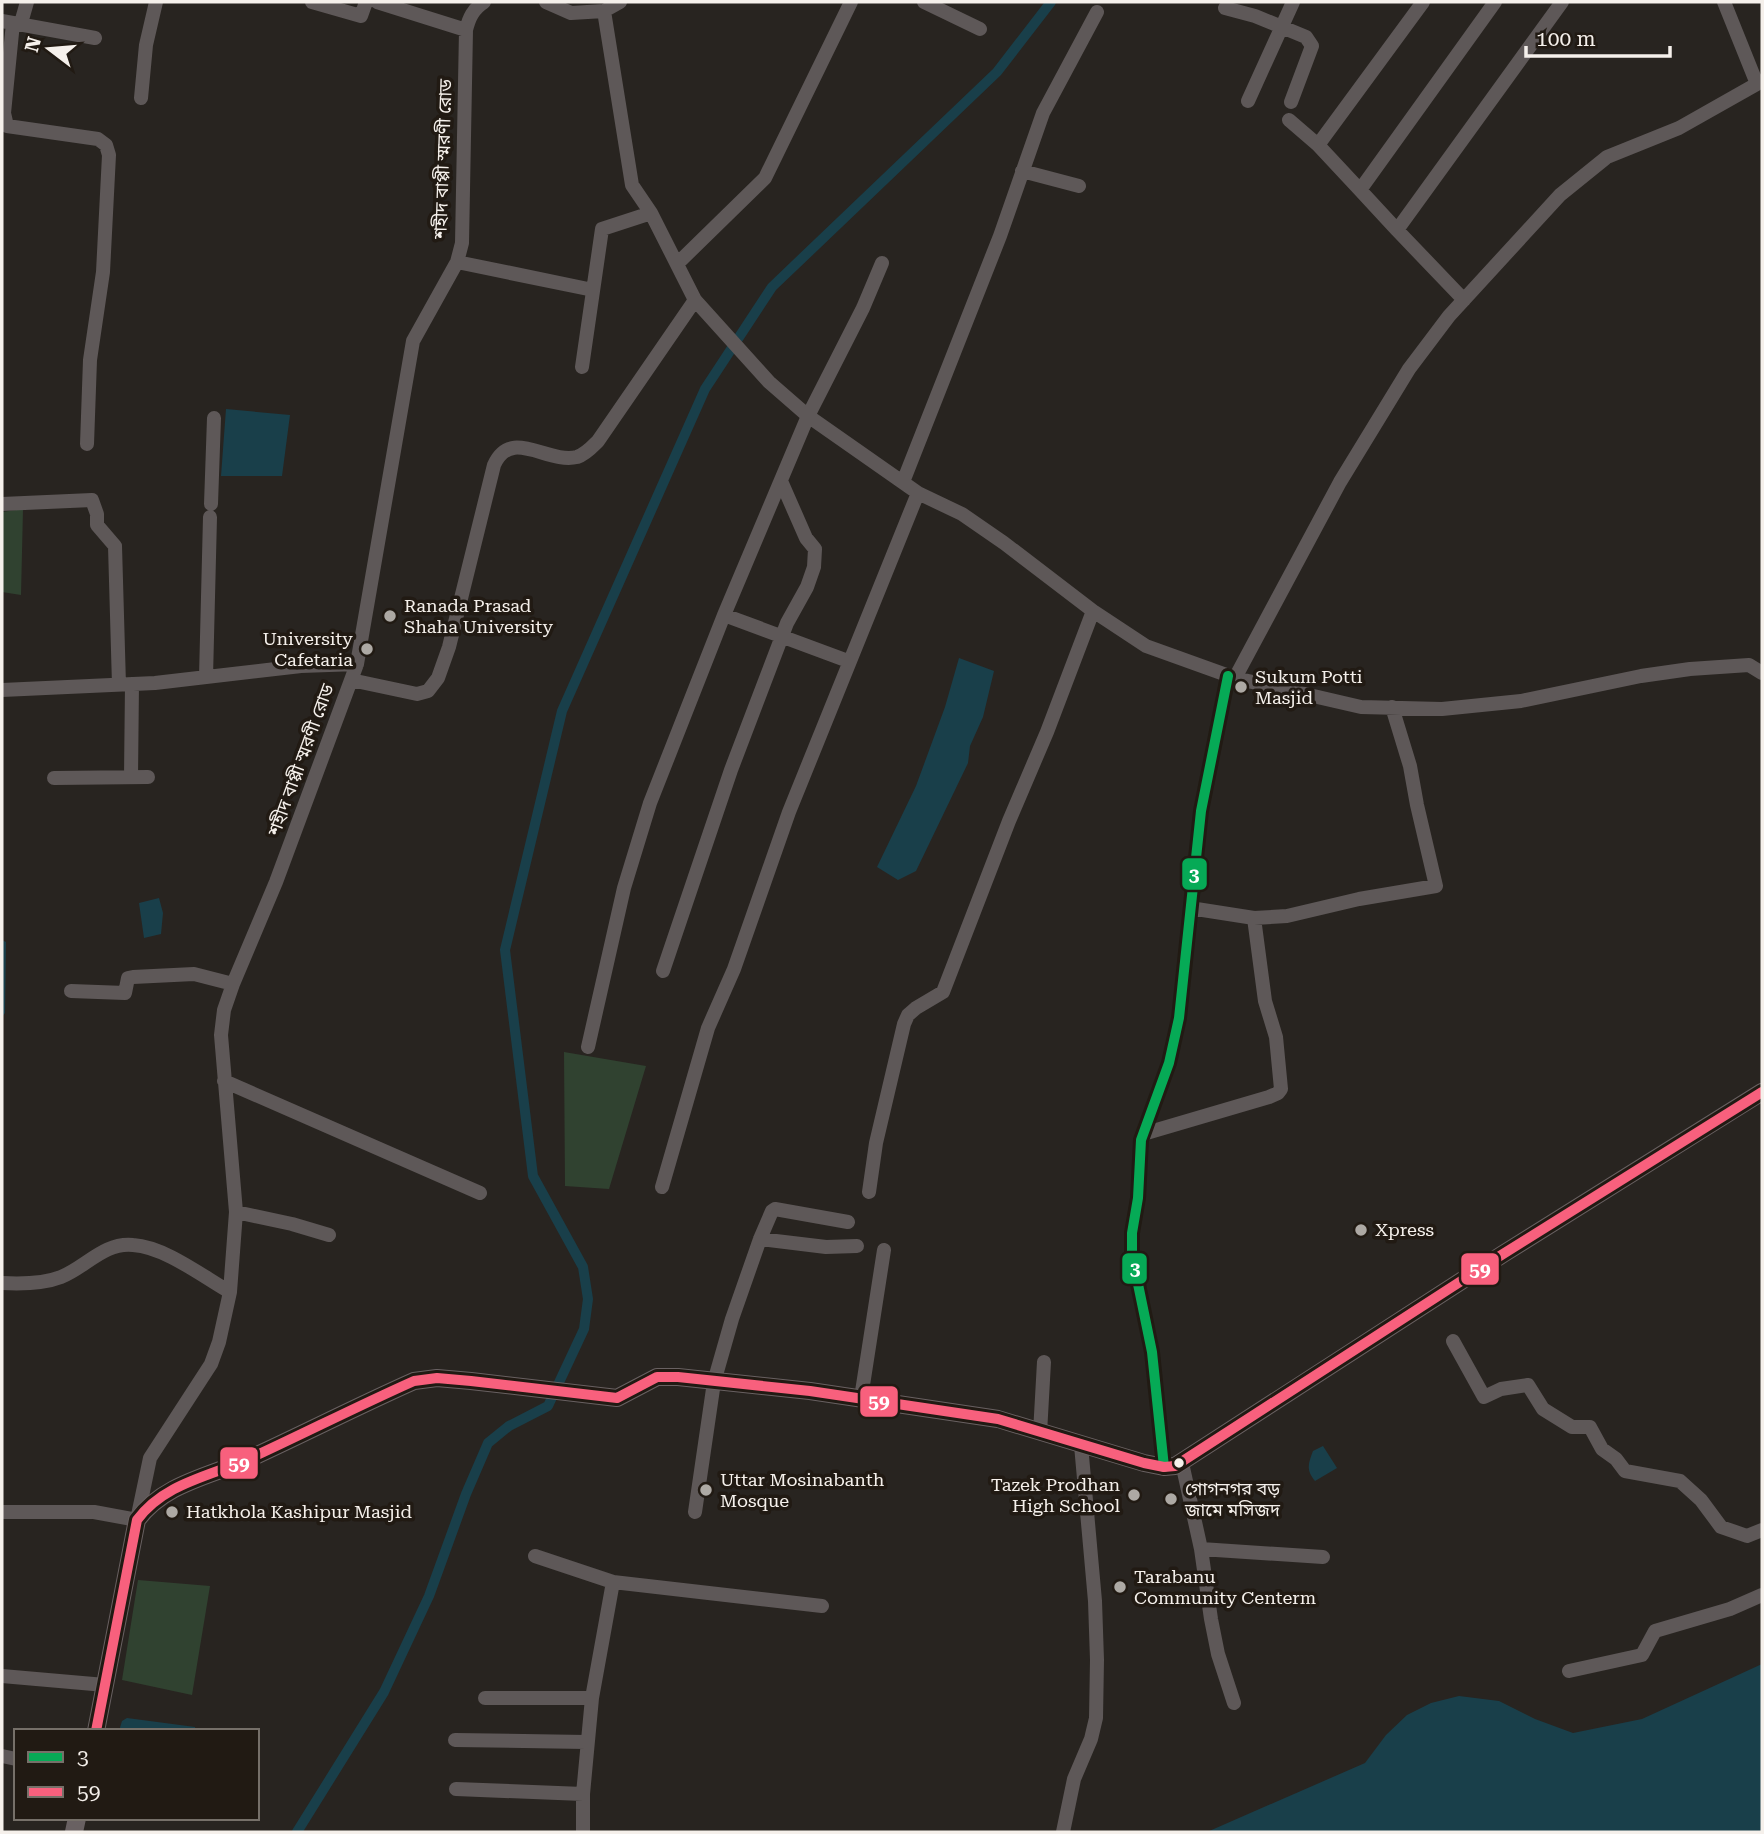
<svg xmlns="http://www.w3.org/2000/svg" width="1764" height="1834" font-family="'Roboto Serif','Noto Sans Bengali',serif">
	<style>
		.green { fill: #304230 }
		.water { fill: #193f4a }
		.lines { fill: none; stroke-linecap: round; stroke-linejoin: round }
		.canal { stroke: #193f4a; stroke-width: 10 }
		.minor { stroke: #5e5858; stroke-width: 14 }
		.major { stroke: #696162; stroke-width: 18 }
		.bus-1-casing { stroke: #211a13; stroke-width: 16 }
		.bus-2-casing { stroke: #211a13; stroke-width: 16 }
		.bus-1 { stroke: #06aa56; stroke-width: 10 }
		.bus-2 { stroke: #f8607d; stroke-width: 10 }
		.poi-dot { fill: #ada9a4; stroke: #211a13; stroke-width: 2.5 }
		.bus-dot { fill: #f5f0eb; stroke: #211a13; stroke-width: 2.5 }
		.labels { text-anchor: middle; stroke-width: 7; stroke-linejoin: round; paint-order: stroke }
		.street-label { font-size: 18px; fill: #f5f0eb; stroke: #211a13 }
		.poi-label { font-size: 18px; fill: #f5f0eb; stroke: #211a13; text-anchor: start }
		.line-badge { stroke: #211a13; stroke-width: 2.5 }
		.badge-label { font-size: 19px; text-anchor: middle; font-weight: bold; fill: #fff }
	</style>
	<rect width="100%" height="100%" fill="#282420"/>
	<path class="green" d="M23,509l-2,86 -19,-3v-80z
		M564,1052l82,14 -37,123 -44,-3z
		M138,1580l72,6 -18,109 -70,-15z"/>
	<path class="water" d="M226,409l64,6 -8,61h-61z
		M959,658l35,13 -11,46 -13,29 -2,17 -52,108 -18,9 -21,-13 39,-81 29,-79z
		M159,898l4,15 -2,21 -17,4 -5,-35z
		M2,940l4,2 -1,71 -3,4z
		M1323,1446l14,22 -22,13c-9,-11 -7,-17 -2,-30z
		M1762,1664v168h-555l158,-69 21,-28 21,-20 24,-12 28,-7 40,5 36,18 38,14 69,-14z
		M127,1718l68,9v4h-76l3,-10z"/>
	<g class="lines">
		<path class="canal" d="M297,1832l87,-140 45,-96 37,-102 22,-51 21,-17 39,-20 36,-77 4,-30 -5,-32 -50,-91 -28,-226 57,-239 143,-322 67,-102 225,-215 54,-70"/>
		<path class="minor" d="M312,2l49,14 5,-14
			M377,2l89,28
			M546,2l25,11 33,-2 16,-9
			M924,2l56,27
			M1724,2l33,82
			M1225,8l30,8 51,21 6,9 -21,56
			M604,11l28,174 19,28 44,87 74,82 39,34 110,77 44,21 42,29 89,68 53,35 89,32 126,29 81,2 79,-8 120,-25 49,-7 59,-4 13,8
			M2,21l93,17
			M13,23l-9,90 3,13 91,13 8,6 3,10 -6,117 -13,88 -3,84
			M21,23l6,-21
			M141,98l5,-53 10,-43
			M1248,101l45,-99
			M1289,120l29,25 105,-143
			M1318,145l42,45
			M1022,171l57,15
			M1397,230l-37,-40 135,-188
			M457,262l136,28
			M677,264l88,-86 86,-176
			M1464,300l-67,-70 165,-228
			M582,367l20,-138 49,-16
			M903,482l97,-246 43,-123 54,-101
			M2,504l90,-4 5,14v11l18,21 4,139
			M211,504l3,-86
			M724,615l124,46
			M206,677l4,-160
			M1235,678l105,-196 69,-113 40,-53 111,-121 47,-38 72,-29 83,-47
			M351,680l66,14 11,-3 10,-13 11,-31 45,-182c17,-38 53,-1 83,-8 9,-3 15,-10 21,-16l97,-141
			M2,690l153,-7 146,-17 56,-2
			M131,777l1,-93
			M54,778l94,-1
			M1190,908l64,10 33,-2 72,-17 77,-13 -19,-81 -7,-39 -18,-59
			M663,971l68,-201 56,-147 20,-36 7,-20 1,-18 -9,-11 -25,-57
			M71,991l54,2 3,-15 5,-1 61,-3 39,10
			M588,1047l36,-159 26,-85 74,-188 84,-199 55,-108 19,-45
			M224,1081l256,112
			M1143,1134l126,-37 9,-4 3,-4 -5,-52 -11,-36 -11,-83
			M662,1187l46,-159 26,-59 55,-157 129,-319
			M869,1192l7,-49 28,-119 4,-9 8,-7 27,-16 66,-171 38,-89 46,-121
			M236,1212l56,12 37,11
			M760,1239l66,8 31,-1
			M2,1283c19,1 41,1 59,-6 25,-10 43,-35 72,-32 32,2 69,31 97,47
			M1453,1341l31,56 17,-8 27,-4 15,24 29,18h18l12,22 14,10 9,12 55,10 21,19 20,27 26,9 15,-6
			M861,1398l23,-148
			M1040,1433l4,-71
			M1182,1463l19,86 10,70 7,35 16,49
			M1164,1467l-12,-115 -20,-97v-22l6,-35 3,-58 28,-77 10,-45 22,-207 27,-135
			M2,1512h92l43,8 13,-62 61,-94 8,-22 11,-50 6,-80 -15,-177 3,-25 9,-26 43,-102 81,-218 56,-323 44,-79 5,-19 4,-213c3,-12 7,-21 18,-28
			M695,1512l19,-130 18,-63 28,-80 12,-28 3,-2 73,13
			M1201,1549l122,8
			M613,1582l209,24
			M1569,1671l73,-16 13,-24 75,-22 32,-14
			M2,1676l103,9
			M485,1698h107
			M455,1740l131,2
			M2,1756l14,3
			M456,1789l127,5 9,-96 21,-116 -78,-26
			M583,1794v38
			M1063,1832l11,-53 17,-40 5,-21 1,-58 -2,-59 -14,-156"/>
		<path class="major" d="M96,1731l41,-211c28,-38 75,-44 116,-63 54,-25 107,-52 161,-76l23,-3 34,3 146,17 40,-21h21l132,14 188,28 146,44 20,4 11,-1 328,-212 259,-162
			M74,1832l3,-14"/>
		<g class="bus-1-casing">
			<path id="bus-1" d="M1164,1467l-12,-115 -20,-97v-22l6,-35 3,-58 28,-77 10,-45 22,-207 27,-135"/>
		</g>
		<g class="bus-2-casing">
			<path id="bus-2" d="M96,1731l41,-211c28,-38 75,-44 116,-63 54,-25 107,-52 161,-76l23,-3 34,3 146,17 40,-21h21l132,14 188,28 146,44 20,4 11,-1 328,-212 259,-162"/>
		</g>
		<use href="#bus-1" class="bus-1"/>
		<use href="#bus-2" class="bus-2"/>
	</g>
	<g class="poi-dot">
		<circle cx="390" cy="616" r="7"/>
		<circle cx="367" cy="649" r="7"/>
		<circle cx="1241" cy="687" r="7"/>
		<circle cx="1361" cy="1230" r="7"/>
		<circle cx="706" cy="1490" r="7"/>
		<circle cx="1134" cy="1495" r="7"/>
		<circle cx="1171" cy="1499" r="7"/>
		<circle cx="172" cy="1512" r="7"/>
		<circle cx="1120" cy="1587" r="7"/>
	</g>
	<circle class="bus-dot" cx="1179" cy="1463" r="6"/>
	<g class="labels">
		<g class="street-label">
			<text transform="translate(443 159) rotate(-88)" y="6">শহীদ বাপ্পী স্মরণী রোড</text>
			<text transform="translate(301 760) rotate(-70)" y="6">শহীদ বাপ্পী স্মরণী রোড</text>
		</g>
		<g class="poi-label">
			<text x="404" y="612">Ranada Prasad<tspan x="404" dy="21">Shaha University</tspan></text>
			<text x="353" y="645" text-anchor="end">University<tspan x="353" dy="21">Cafetaria</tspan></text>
			<text x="1255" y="683">Sukum Potti<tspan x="1255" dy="21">Masjid</tspan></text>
			<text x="1375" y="1236">Xpress</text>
			<text x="720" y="1486">Uttar Mosinabanth<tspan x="720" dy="21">Mosque</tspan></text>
			<text x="1120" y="1491" text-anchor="end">Tazek Prodhan<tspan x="1120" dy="21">High School</tspan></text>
			<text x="1185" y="1495">গোগনগর বড়<tspan x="1185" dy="21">জামে মসিজদ</tspan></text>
			<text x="186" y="1518">Hatkhola Kashipur Masjid</text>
			<text x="1134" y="1583">Tarabanu<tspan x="1134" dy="21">Community Centerm</tspan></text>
		</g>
	</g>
	<g class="line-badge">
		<rect x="1181" y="857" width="27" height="34" rx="7" fill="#06aa56"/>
		<rect x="1121" y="1252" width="27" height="33" rx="7" fill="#06aa56"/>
		<rect x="1460" y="1252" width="40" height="34" rx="7" fill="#f8607d"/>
		<rect x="859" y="1385" width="40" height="33" rx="7" fill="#f8607d"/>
		<rect x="219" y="1446" width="40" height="34" rx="7" fill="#f8607d"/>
	</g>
	<g class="badge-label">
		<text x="1194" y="881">3</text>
		<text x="1135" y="1275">3</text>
		<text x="1480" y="1276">59</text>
		<text x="879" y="1408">59</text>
		<text x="239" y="1470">59</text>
	</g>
	<rect width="1764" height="1834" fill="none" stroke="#f5f0eb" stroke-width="7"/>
	<rect x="14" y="1729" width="245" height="91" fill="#211a13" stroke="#767069" stroke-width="2"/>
	<rect x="28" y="1752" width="35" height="10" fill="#06aa56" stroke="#767069" stroke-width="2"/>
	<text x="77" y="1764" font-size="21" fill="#f5f0eb">3</text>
	<rect x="28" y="1787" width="35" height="10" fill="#f8607d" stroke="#767069" stroke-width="2"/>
	<text x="77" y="1799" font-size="21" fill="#f5f0eb">59</text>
	<g transform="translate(49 49) rotate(286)" stroke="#211a13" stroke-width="5" paint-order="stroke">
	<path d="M0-5L12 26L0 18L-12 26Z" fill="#f5f0eb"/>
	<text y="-10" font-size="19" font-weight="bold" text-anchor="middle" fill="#f5f0eb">N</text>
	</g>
	<path d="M1526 46v10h144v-10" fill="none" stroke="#f5f0eb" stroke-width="3.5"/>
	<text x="1536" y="46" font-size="21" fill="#f5f0eb" stroke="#211a13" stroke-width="5" paint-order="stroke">100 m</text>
</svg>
